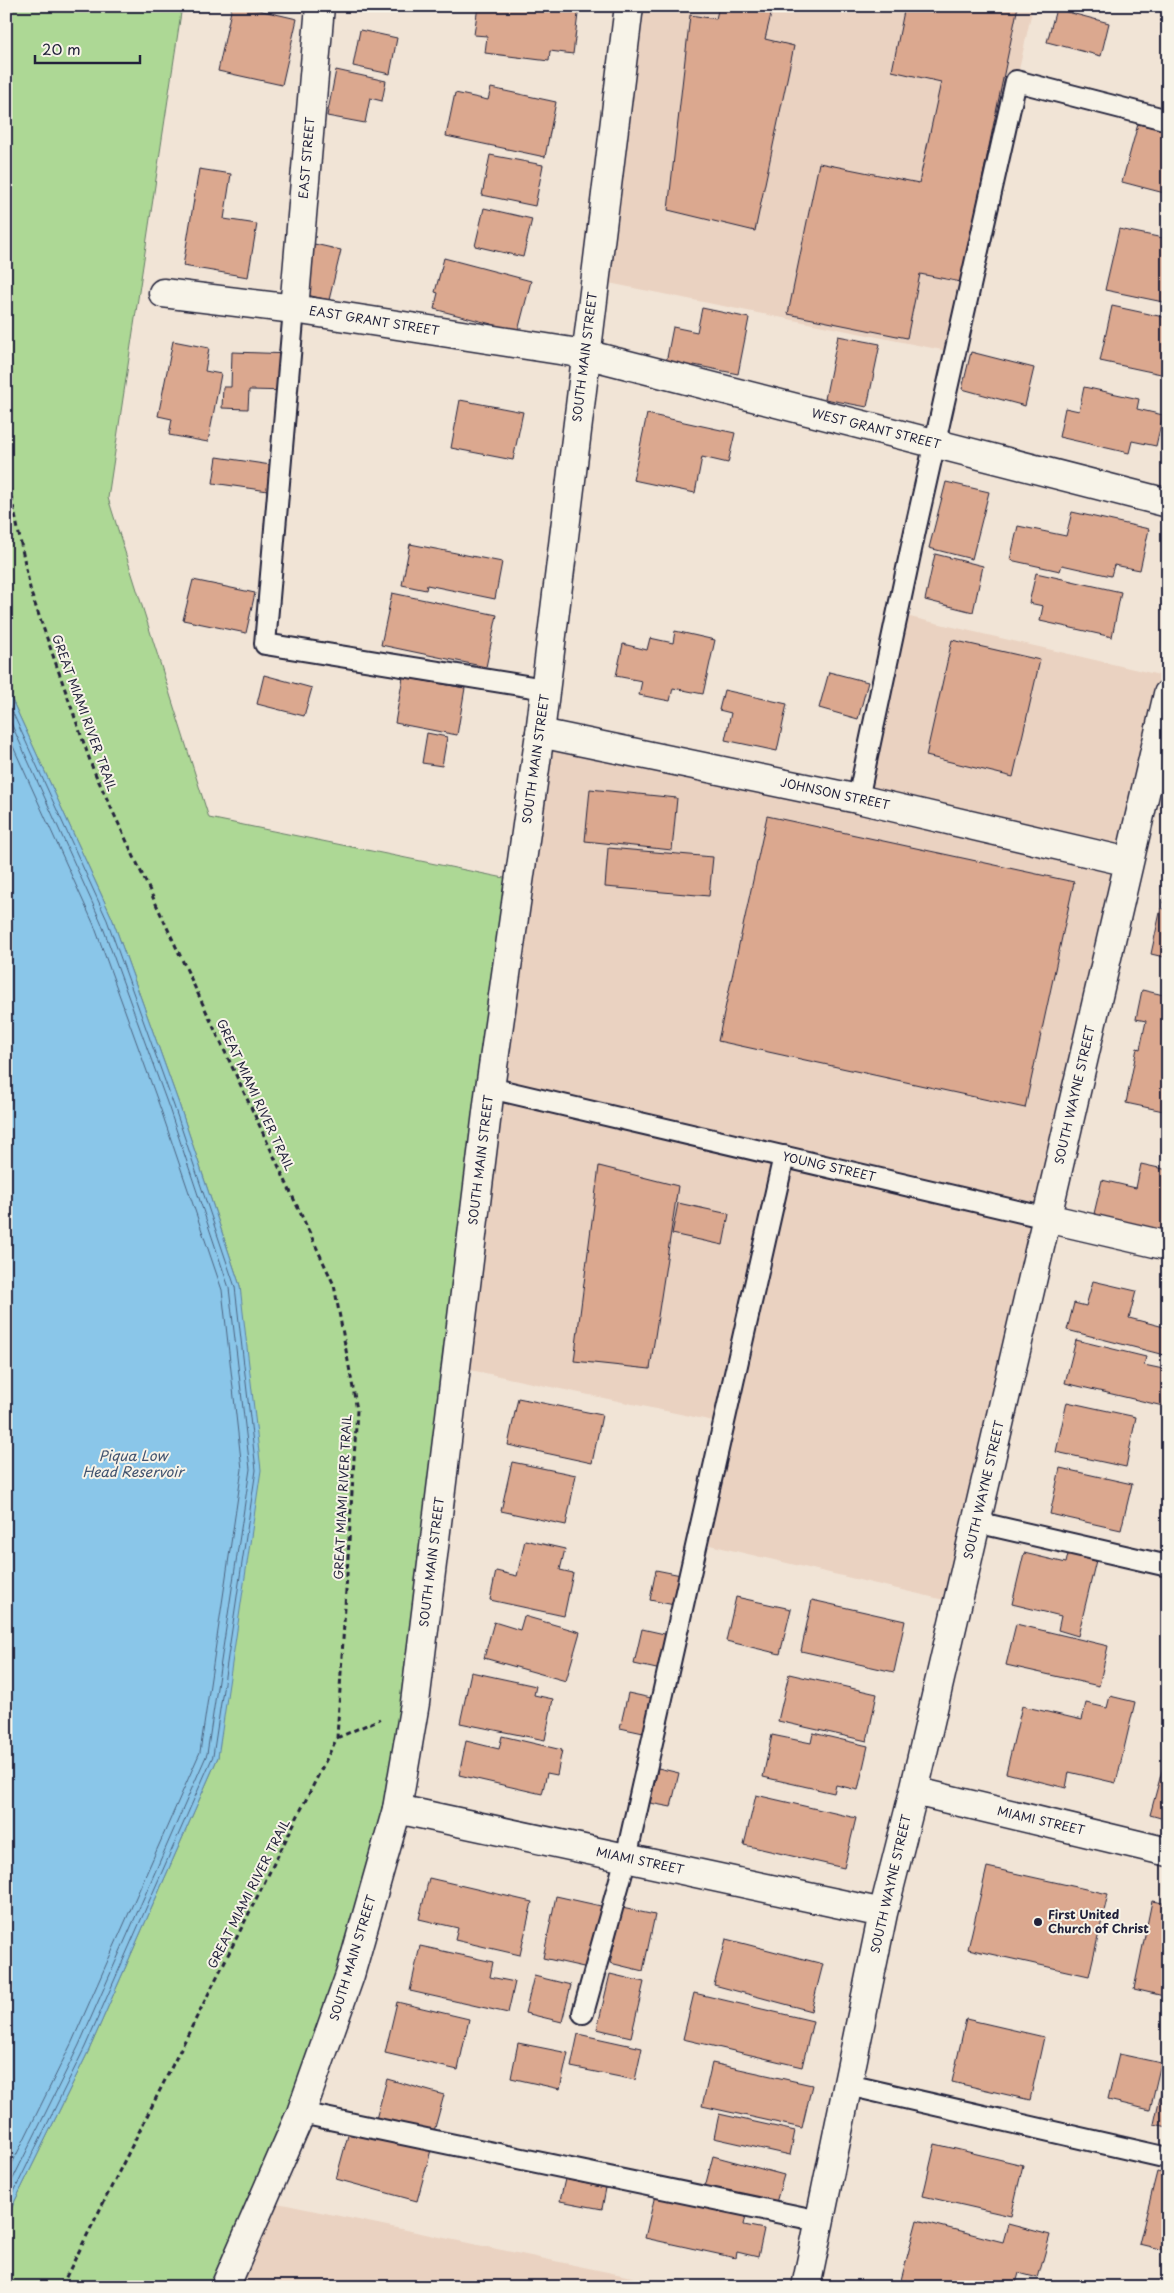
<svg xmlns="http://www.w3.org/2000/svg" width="1174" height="2293" font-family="'Playpen Sans',sans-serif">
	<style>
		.built { fill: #ead2c1 }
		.green { fill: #add895; stroke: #687d68 }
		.water { fill: #8ac6e9; stroke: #6084a3 }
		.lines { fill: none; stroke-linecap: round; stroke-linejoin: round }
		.shore { stroke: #4c6481; stroke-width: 1 }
		.building { fill: #dba88f; stroke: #22223b }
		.service-casing { stroke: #22223b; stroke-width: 24 }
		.minor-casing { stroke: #22223b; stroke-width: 31 }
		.secondary-casing { stroke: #22223b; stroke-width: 31 }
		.path { stroke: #22223b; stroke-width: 3; stroke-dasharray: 5 4; stroke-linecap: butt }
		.service { stroke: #f7f3e8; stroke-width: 20 }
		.minor { stroke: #f7f3e8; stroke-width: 28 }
		.secondary { stroke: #f7f3e8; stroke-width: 28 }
		.poi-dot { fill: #22223b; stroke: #f7f3e8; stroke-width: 2 }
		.labels { text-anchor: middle; stroke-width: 4; stroke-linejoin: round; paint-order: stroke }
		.street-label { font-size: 12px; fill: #22223b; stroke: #f7f3e8 }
		.poi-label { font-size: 12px; font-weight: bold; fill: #22223b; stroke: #f7f3e8; text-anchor: start }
		.water-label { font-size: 14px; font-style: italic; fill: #41536f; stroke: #f7f3e8 }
	</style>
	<rect width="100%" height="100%" fill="#f1e4d6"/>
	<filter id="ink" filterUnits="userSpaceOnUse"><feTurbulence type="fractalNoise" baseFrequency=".02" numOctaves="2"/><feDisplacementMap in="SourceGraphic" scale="10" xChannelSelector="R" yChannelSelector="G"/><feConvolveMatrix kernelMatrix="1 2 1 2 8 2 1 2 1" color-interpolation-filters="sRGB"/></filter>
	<g filter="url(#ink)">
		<path class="built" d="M629,6h404l-76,347 -363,-73z
			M897,614l271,63v17l-211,909 -260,-61 26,-119 -267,-56 84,-634 318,65z
			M263,2200l397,83v4h-435z"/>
		<path class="green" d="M6,6h176l-74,492 101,320 310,63 -122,928 -172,478h-219v-68l83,-169 129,-293 22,-471 -61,-182 -67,-186 -106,-231z"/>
		<path class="water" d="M6,687l106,231 67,186 61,182 21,184 -43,287 -129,293 -83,169z"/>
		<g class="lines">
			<path class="shore" d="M6,698l101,222 67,186 61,181 21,183 -43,286 -128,291 -79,161
				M6,712l95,210 68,186 60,180 21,181 -43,285 -128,291 -73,148
				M6,731l88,194 67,185 61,180 20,179 -42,283 -128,290 -66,134"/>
		</g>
		<path class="building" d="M232,6h9l56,13 -15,66 -64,-14z
			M478,6h101l-6,48 -23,-3 -1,10 -64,-8 2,-17 -13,-1z
			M719,6h54l-8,33 29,7 -39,185 -87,-21 22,-195 26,4z
			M905,6h113l-57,276 -41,-8 -13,64 -119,-24 31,-151 100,20 22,-101 -49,-11z
			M1056,9l53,14 -8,33 -54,-14z
			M360,30l37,8 -7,36 -37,-8z
			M336,70l50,11 -4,20 -12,-3 -5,25 -38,-7z
			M491,88l65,14 -11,55 -99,-21 9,-43 33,7z
			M1168,90v18l-4,-1z
			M1138,124l30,7v63l-46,-12z
			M490,155l53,10 -8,41 -53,-11z
			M199,169l32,5 -7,45 33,5 -9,53 -65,-11z
			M484,208l48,11 -9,38 -48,-11z
			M1119,229l49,10v64l-63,-13z
			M310,243l31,7 -12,50 -31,-7z
			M444,258l87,23 -13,50 -84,-22 4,-16 -3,-1z
			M1112,306l56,12v48l-4,-1 -3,9 -61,-13z
			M702,308l47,10 -11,56 -44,-9 -2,9 -27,-6 8,-41 24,5z
			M838,336l42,8 -13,63 -42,-8z
			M173,341l36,7 -4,23 16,3 -13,68 -39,-7 3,-16 -14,-3z
			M232,352l60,2 -1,37 -42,-1 -1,19 -26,-1 1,-21h8z
			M971,352l63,16 -9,38 -63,-17z
			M1084,387l55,12 -2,10 26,6 -7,31 -24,-5 -3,12 -70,-16 6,-29 14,3z
			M460,400l63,12 -10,48 -62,-12z
			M647,414l88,19 -7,30 -26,-6 -7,36 -62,-13z
			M217,457l54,8 -3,26 -55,-8z
			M946,482l43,10 -17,67 -43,-11z
			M1072,512l77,17 -9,41 -26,-5 -3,11 -49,-11 -2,6 -50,-11 8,-34 48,10z
			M410,544l92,18 -7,37 -68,-14 -1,5 -24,-5z
			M935,554l48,12 -10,46 -48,-12z
			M1036,573l85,19 -9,45 -72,-16 3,-15 -14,-3z
			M193,580l62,13 -9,40 -63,-13z
			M392,593l105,22 -11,52 -105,-22z
			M675,631l40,9 -12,54 -30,-6 -3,13 -31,-6 3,-14 -26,-5 7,-32 24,6 3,-12 23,5z
			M952,640l88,20 -27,117 -87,-21z
			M829,672l39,10 -10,37 -39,-11z
			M264,675l48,13 -8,28 -47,-12z
			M403,677l62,11 -8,47 -62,-12z
			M724,690l63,14 -10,47 -52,-11 6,-27 -12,-3z
			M427,733l20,4 -5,29 -20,-3z
			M590,789l87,9 -5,52 -87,-9z
			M767,816l307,66 -49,226 -307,-67z
			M608,848l105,9 -4,39 -104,-9z
			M1168,881v23l-5,-1z
			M1161,908l7,2v48l-17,-4z
			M1142,990l26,6v116l-42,-9 11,-55 3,1 6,-28 -10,-2z
			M1141,1164l27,6v65l-75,-17 9,-38 34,8z
			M599,1166l79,20 -28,183 -76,-8z
			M678,1203l51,11 -6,31 -51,-11z
			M1093,1281l43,10 -7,27 39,10v28l-101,-26 7,-27 12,3z
			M1076,1340l70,17 -2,8 24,5v25l-3,-1 -2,12 -98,-23z
			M518,1398l84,17 -10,48 -84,-18z
			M1067,1402l69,15 -10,50 -70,-15z
			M512,1462l64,13 -10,50 -65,-14z
			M1060,1468l72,16 -11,46 -71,-16z
			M525,1540l40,9 -5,21 13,3 -9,43 -74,-16 6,-29 21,5z
			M1069,1550l28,6 -19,80 -20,-6 3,-14 -49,-12 12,-51 42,10z
			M656,1570l30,6 -7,30 -29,-6z
			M736,1597l55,12 -11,45 -54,-13z
			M812,1600l93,21 -11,51 -93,-21z
			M524,1616l56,16 -14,49 -82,-23 10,-36 26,8z
			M1016,1624l92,22 -9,40 -93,-21z
			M642,1629l27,6 -8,35 -27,-6z
			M471,1672l65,14 -2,9 19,4 -8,41 -85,-17z
			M789,1674l88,20 -10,47 -89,-20z
			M628,1693l28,6 -8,35 -28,-6z
			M1110,1696l25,6 -19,81 -47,-11 -3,16 -60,-15 16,-67 60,14 4,-17 21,5z
			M813,1733l55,13 -10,44 -22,-5 -2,8 -71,-16 9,-42 39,8z
			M502,1736l60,14 -5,25 -10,-2 -5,21 -83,-19 7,-34 33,8z
			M1168,1749v71l-18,-5z
			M658,1768l21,5 -8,34 -21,-4z
			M756,1795l100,23 -12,50 -100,-23z
			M987,1867l121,27 -19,82 -121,-27z
			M429,1878l103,24 -12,53 -65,-15 3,-12 -39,-9z
			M556,1896l45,10 -13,62 -45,-10z
			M1152,1901l16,3v93l-34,-8z
			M622,1908l33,7 -12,56 -33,-8z
			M726,1939l97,25 -12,47 -97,-26z
			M420,1946l73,16 -3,15 25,5 -7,31 -98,-22z
			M610,1974l34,8 -13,55 -34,-8z
			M534,1976l37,9 -9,37 -37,-9z
			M694,1993l119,28 -11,46 -119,-28z
			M397,2002l72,17 -11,51 -73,-17z
			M966,2019l78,18 -14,63 -78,-18z
			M578,2034l64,14 -7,32 -64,-13z
			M518,2043l50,10 -8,36 -49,-11z
			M1119,2054l42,9 -11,47 -42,-10z
			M712,2063l100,22 -10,43 -100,-22z
			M387,2079l57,16 -11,40 -57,-16z
			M1163,2083l5,1v43l-14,-3z
			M719,2114l76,17 -5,24 -76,-17z
			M350,2128l81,22 -14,51 -81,-22z
			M935,2144l88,21 -12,51 -88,-20z
			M713,2156l71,19 -9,31 -70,-19z
			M1157,2172l11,3v76l-29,-7z
			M565,2179l41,9 -4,21 -42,-8z
			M655,2195l91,20 -2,10 20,4 -6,28 -21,-5 -1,6 -91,-20z
			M917,2220l86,22 5,-18 42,11 -12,43 -19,-5 -4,14h-87l-27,-7z"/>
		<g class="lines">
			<g class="service-casing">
				<path id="service" d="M294,309l-29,335 280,45
					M858,799l57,-268 101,-450 152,39
					M490,1088l557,130
					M976,1522l192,44
					M583,2013l43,-155 158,-702
					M848,2085l320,73
					M301,2113l519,108"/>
			</g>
			<g class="minor-casing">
				<path id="minor" d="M163,293l131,16 291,45 583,149
					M294,309l26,-303
					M540,733l318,66 271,63
					M1047,1218l121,28
					M914,1791l254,61
					M397,1809l486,104
					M806,2287l77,-374 31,-122 254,-1097"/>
			</g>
			<g class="secondary-casing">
				<path id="secondary" d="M225,2287l76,-174 49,-138 47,-166 18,-106 75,-615 50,-355 89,-727"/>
			</g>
			<path class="path" d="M6,40l4,-34
				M6,471l25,122 62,176 241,516 23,125 -20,328 -276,549
				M337,1738l43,-19"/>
			<use href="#service" class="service"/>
			<use href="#minor" class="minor"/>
			<use href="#secondary" class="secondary"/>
		</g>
	</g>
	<circle class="poi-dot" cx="1038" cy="1922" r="5"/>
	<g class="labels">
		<g class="street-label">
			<text transform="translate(307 158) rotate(-85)" y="4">EAST STREET</text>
			<text transform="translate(374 321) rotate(9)" y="4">EAST GRANT STREET</text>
			<text transform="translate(585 357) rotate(-83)" y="4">SOUTH MAIN STREET</text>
			<text transform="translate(876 429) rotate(14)" y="4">WEST GRANT STREET</text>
			<text transform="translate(84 713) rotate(70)" y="4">GREAT MIAMI RIVER TRAIL</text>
			<text transform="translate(536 759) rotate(-82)" y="4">SOUTH MAIN STREET</text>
			<text transform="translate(835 794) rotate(12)" y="4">JOHNSON STREET</text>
			<text transform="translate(255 1095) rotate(65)" y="4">GREAT MIAMI RIVER TRAIL</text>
			<text transform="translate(1075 1095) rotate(-77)" y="4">SOUTH WAYNE STREET</text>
			<text transform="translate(481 1160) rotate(-83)" y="4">SOUTH MAIN STREET</text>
			<text transform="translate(829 1167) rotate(13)" y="4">YOUNG STREET</text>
			<text transform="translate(984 1490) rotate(-77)" y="4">SOUTH WAYNE STREET</text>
			<text transform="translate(343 1497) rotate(-87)" y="4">GREAT MIAMI RIVER TRAIL</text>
			<text transform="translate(432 1562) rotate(-83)" y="4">SOUTH MAIN STREET</text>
			<text transform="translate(1041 1821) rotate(13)" y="4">MIAMI STREET</text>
			<text transform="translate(640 1861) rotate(12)" y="4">MIAMI STREET</text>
			<text transform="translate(891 1884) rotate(-77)" y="4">SOUTH WAYNE STREET</text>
			<text transform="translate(249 1894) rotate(-63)" y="4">GREAT MIAMI RIVER TRAIL</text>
			<text transform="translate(353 1958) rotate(-73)" y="4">SOUTH MAIN STREET</text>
		</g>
		<g class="poi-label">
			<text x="1048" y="1919">First United<tspan x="1048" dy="14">Church of Christ</tspan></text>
		</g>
		<g class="water-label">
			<text x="133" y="1461">Piqua Low<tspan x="133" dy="16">Head Reservoir</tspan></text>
		</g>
	</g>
	<rect width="1174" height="2293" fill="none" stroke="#f7f3e8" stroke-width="25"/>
	<rect x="12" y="12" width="1149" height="2268" fill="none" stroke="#22223b" stroke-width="2" filter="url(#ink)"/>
	<path d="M35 55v8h105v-8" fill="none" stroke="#22223b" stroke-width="2.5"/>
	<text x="42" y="55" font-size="15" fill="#22223b" stroke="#f7f3e8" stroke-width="4" paint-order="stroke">20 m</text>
</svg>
